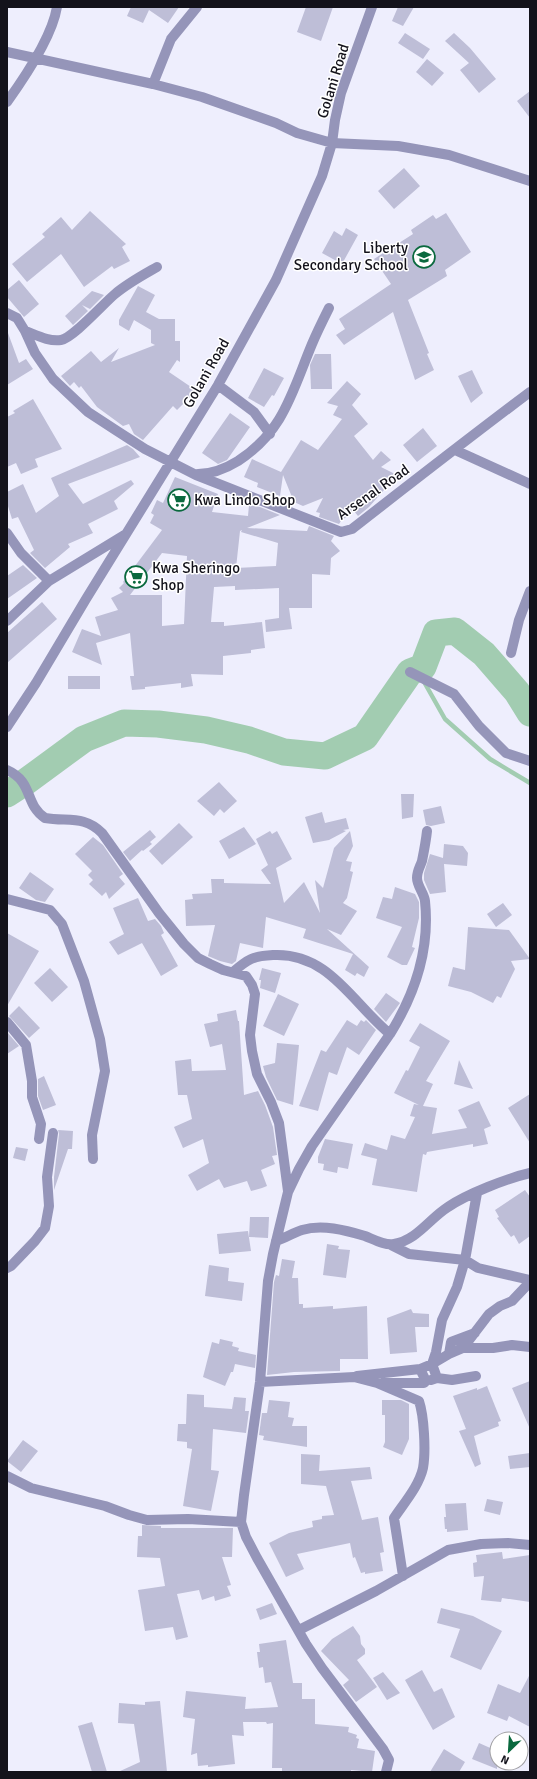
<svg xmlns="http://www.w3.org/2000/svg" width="537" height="1779" font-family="Signika,sans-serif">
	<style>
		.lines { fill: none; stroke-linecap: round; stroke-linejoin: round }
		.stream { stroke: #a2ccb1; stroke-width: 4.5 }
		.river { stroke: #a2ccb1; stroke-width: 27 }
		.building { fill: #bebed7; fill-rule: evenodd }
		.minor { stroke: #9595b9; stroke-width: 10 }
		.labels { text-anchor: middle; stroke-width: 3; stroke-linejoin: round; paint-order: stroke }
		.street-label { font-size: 15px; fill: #13121b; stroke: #fff }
		.poi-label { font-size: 15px; fill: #13121b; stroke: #fff; text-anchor: start }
	</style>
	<rect width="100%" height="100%" fill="#eeeefd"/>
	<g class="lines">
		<path class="stream" d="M423,667v13l22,39 45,40 40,24"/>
		<path class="river" d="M7,794l17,-11 60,-44 40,-16 34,1 48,6 43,10 35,12 41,4 40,-19 45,-65 13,-5 13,-34 19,-2 29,23 33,38 13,21"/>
	</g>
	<path class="building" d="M131,7h48l-11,16 -19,-13 -6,13 -16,-7z
		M306,7h27l-12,34 -24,-9z
		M398,7h16l-11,19 -11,-5z
		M405,33l25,16 -7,10 -25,-16z
		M454,33l16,15 26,31 -17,14 -19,-23 9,-7 -24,-22z
		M427,59l17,14 -12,13 -16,-14z
		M530,91v27l-13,-17z
		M404,168l16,18 -26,23 -16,-18z
		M90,211l36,33 -4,3 8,14 -16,8 -2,-3 -28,21 -23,-33 -34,28 -15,-18 33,-27 -3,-3 19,-17 11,13z
		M446,213l25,39 -26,18 2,6 -39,24 21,53 -2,1 7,16 -19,10 -22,-68 -49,33 -8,-10 9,-6 -6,-10 52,-35 -17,-25 39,-25 -2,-4 22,-15 3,4z
		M346,228l12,7 -16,29 -20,-11 12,-22 8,5z
		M19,280l20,24 -15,13 -17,-20v-7z
		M138,286l17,9 -9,17 13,7h16v22h5v21l-3,-2 -8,12 25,17 -4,5 2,1 -15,15 -4,-4 -30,34 -9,-6 -5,-10 -6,2 -26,-19 -16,-21 -2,2 -5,-6 -4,4 -9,-10 30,-25 10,11 18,-14 -8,14 44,-17 -4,-2v-13l-17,-10 -5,11 -10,-6v-5z
		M92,291l12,4 -14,14 -8,-4 6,6 -15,14 -8,-9z
		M8,333l11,30 7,-4 7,10 -26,16v-51z
		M315,354h16l1,35h-21l-1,-24z
		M264,368l20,10 -10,18 -2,-1 -8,12 -16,-9z
		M472,370l11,23 -12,10 -13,-27z
		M347,381l14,13 -9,11 16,19 -14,12 19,24 8,-9 10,9 -10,7 14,7 -4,8 -22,25 -11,9 -4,-5 -13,10 -2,3 -20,-7 1,-4 -4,-1 7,-14 -20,8 -9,-4 -11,-27 -3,21 -23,-9 1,-4 -14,-6 8,-18 29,13 20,-32 17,10 24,-31 -9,-4 5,-9 -11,-3z
		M33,399l29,50 -27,10 3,8 -17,7 -5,-11 -9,4v-50l8,-4 -2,-2z
		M230,413l20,14 -23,33 -9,4 -16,-11z
		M423,428l14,18 -20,16 -14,-17z
		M127,445l6,4 7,8 -72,27 15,20 48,-24 3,4 -20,17 4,8 -30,15 5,9 -25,11 2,3 -25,21 -15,-15 4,-3 -16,-33 -6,2 -5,-16v-11l16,-8 13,29 23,-17 -8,-18z
		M175,477l43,17 -6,18 36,4 1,-11 11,2 20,8 -33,13 60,3 2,-5 25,10 -3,5 9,10 -9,7 -1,17 -18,-1v34h-23l3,21 -26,3 -1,-12 14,-2v-30l-44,2v-4l-21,1 -3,35h13v4l38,-4 3,26 -14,2v3l-28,3v19l-32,-1 2,12 -12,2v-5l-36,4v2l-13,1 -2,-14h4l-4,-43 -34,10 6,22 -30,-13 10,-23 19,7 -6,-19 23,-7 -7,-12 12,-6 -4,-4 5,-5 -1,-1 39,-52 -12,-7 4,-8 -3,-2 6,-13 6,3zM242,530l-1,2 37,11 -2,23 -40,2 4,-37zM162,553l25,3 -3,68 -22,2v-31h-32z
		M23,565l14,13 -30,21v-23z
		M42,602l15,17 -50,44v-30z
		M68,676h32v13h-32z
		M219,782l18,19 -13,12 -4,-4 -6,7 -17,-15z
		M401,794h13l-1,23 -11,2z
		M441,806l4,17 -14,3 -5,-1 -3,-15z
		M322,812l3,11 21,-5 3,11 -6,1 3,1 -17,9 -16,3 -8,-26z
		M179,823l14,14 -31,28 -13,-14z
		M244,827l12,17 -27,15 -10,-18z
		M150,830l6,7 -6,5 2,2 -9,7 -1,-1 -12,11 -7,-9z
		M270,831l2,3 5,-3 15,28 -16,9 8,35 20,-21 16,31 -5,-33 8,8 11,-40 16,-17 3,15 -7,15 6,1 -2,9 3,1 -6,26 -4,5 14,8 -16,24 -14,-6 42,38 -5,10 -7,-4 -2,3 -10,-6 8,-16 -50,-16 3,-9 -40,-12 -3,31 -23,-5 -4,18 -4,3 -12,-3 -12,-5 7,-31 -29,1 -1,-26 8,-1 -1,-5 20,-1 -1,-14h13v4l47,1 -10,-14 7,-5 -12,-26z
		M93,837l10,8 20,29 -4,3 6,7 -16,15 -3,-7 -4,4 -13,-12 4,-4 -5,-5 4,-4 -17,-17z
		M444,844l19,2 5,7 -1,13 -23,-2 2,28 -16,2 -6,-14v-7l6,-19 13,4z
		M30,872l24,17 -9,13 -9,-2 -17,-12z
		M395,887l20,7 4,8v16l-7,29 3,1 -8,17h-5l-15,-8 15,-30 -26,-9 7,-21 9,2z
		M138,898l10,23 7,-2 6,7 3,7 -3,2 17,31 -17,10 -19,-33 -24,12 -9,-13 15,-8 -11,-26z
		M503,903l9,12 -16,12 -9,-13z
		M468,927l41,3 21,29 -19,2 4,8 -14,29 -4,-2 -4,7 -22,-11 -23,-6 5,-19 12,3z
		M7,933l32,18 -32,55z
		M50,968l18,19 -16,15 -18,-19z
		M262,968l19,5 -6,20 -15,-5 1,-8h-2z
		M386,993l14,10 -14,19 -12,-13z
		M278,994l21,10 -15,32 -21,-10z
		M19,1006l21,22 -11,10 -20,-22z
		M236,1010l2,11h1l5,74 14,-4 7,14 8,22 4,28 -5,1 3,8 -14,6 6,16 -5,2 -11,3 -4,-10 -23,7 -5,-9 -22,12 -9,-16 21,-12 -6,-24 -20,9 -9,-21 18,-8 -5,-24h-9l-3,-34 16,-2 1,12 34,-1 -4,-26 -12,3 -6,-23 14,-3 -1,-7z
		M347,1020l10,6 4,-6 3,2 2,-2 10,10 -17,25 -12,-8 -10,28 -8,-3 -11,39 -19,-5 22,-56 5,2z
		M420,1023l30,18 -24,40 7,3 -10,22 14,2 -5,26 35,-6 -9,-18 21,-9 12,25 -7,3 4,15 -15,3v-3l-46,8 -1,3 -3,-1 -6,38 -45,-7 5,-26 -16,-4 4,-12 22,7 4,-15 14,4 10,-22 -5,-1 4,-12 5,1 -25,-12 12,-23 2,1 12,-24 -11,-6z
		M7,1032l12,14 -12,8z
		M277,1043l22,2 -6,60 -16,-5 -11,-23 -3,-11 12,-3z
		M459,1060l14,29 -19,-5z
		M44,1076l12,29 -13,5 -5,-14v-17z
		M530,1094v49l-22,-35z
		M58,1130l15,1 -1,18h-4l-14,41v-13l5,-43z
		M325,1139l28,5 -5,25 -10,-2 -1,6 -14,-3 1,-6 -6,-1v-6z
		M16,1147l12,2 -3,12 -12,-3z
		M525,1190l5,7v39l-11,8 -5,-9 -3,2 -14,-19 2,-1 -4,-7z
		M250,1217h19l-1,21 -19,-1z
		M248,1231l3,20 -32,3 -2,-20z
		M327,1244l12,2 -1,3 12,1 -4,28 -23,-3z
		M282,1259l13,2 -3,17h6l1,26h4v4l30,-2v3l34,-3 1,53h-28v12l-46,1 -27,3 7,-93 2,-7 3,1z
		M209,1265l20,3 -1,13 16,2 -2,18 -37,-5z
		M411,1309l2,4 16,1v13h-14l2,25 -27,2 -3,-36z
		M220,1339l13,3 -1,4 7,2 -1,3 18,4 -1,13 -20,-4 -2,8h-2l-6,14 -22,-9 9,-35 7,2z
		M530,1381v48l-18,-41z
		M487,1386l14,35 -3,1 1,4 -25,10 7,28 -6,3 -16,-36 7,-2 -13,-33 24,-8v2z
		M187,1394l17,1v12l28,2 2,-12 12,1 -1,13h4l-3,22 -33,-4 -2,41 8,1 -8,40 -28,-5 9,-57 -5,-1v-6l-10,-1 1,-17h8z
		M269,1400l21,2 -2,15 6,1 -2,8h15v21l-44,-7 1,-4 -5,-1 3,-22h5z
		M382,1400h19l8,4v35l-7,16 -19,-8 2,-5v-27h-3z
		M23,1440l15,11 -17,21 -14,-11z
		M530,1453v14l-20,2 -2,-13z
		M301,1454l19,1 -1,16 51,-4 2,12 -21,2 11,39 16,-3 6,35 -4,1 3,18 -18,3v-2l-4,1 -6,-16 -2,1 -3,-15 -53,11 7,15 -18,8 -17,-34 20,-10 24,-6 -1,-6 10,-2v-3l12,-1 -8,-29 -25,-2z
		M487,1499l16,3 -3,13 -16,-4z
		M466,1503l2,27 -21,2v-3h-2l-1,-12h2l-1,-13z
		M142,1525l19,1v2h72l-1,29h-10l9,28 -4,1 4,10 -16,5 -1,-5 -12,4 -3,-10 -22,4 11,43 -12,3 -3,-13 -28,4 -7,-41 27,-4 -5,-28 -23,-1 1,-21h4z
		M502,1552l1,7 27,-4v47l-28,-4 -1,4 -20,-2 3,-24 -10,1 -1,-14 4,-1 -1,-7z
		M272,1603l5,11 -17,6 -4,-11z
		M441,1608l32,8 29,15 -21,39 -31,-13 10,-28 -23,-6z
		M353,1626l7,10 1,8 4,5v5l-8,6 20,27 -21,15 -13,-17 6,-5 -28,-29 11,-12z
		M286,1640l7,43h9v16h13v25l34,3 -1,5 9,3 -1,3 3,1 -2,9 18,3 -3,21 -21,-2v2h-69v-4h-10l1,-45 -6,1 -1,-2h-23l1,14 -12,-1 3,29 -27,3v-2l-10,1 -1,-13 -6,2 4,-36 -12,-2 3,-26 60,6 -1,12 33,-2 -7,-25 -6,1 -2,-16 -4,1 -2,-16h3l-1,-8z
		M422,1670l12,22 8,-4 13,29 -22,13 -28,-50z
		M383,1672l17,21 -13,7 -14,-22z
		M530,1674v53l-21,-11 -2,5 -20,-8 11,-29 22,9z
		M160,1701l7,71h-49l22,-10 -6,-38 -16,-1 1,-20 26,2v-3z
		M92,1722l15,50h-15l-14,-46z
		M479,1743l18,8v18l-25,-10z
		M444,1749l21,13 -6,10h-29z"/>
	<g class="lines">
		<path class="minor" d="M7,52l146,32 49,13 74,26 21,10 35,10 66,3 51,9 81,26
			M153,84l18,-45 26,-32
			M7,102c18,-25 45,-65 50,-95
			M7,313l10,5 8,13 10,22 18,26 35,33 26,17 31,20 51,26 145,57 11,-3c59,-46 118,-92 178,-137
			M25,331c11,4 24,11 36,9 12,-2 43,-37 54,-46 13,-11 28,-19 42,-27
			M218,385l36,27 16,22
			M455,450l75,34
			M198,474c15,0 27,-5 40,-13 46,-30 54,-69 74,-117 5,-12 11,-24 17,-36
			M7,533l14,20 28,28
			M7,621l42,-40 77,-47
			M511,653l8,-33 11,-29
			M410,672l44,22 25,32 27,27 24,8
			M7,727l29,-44 50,-84 132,-214 58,-105 46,-104 10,-33 3,-23 6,-27 31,-86
			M7,770c27,12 17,34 38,48 23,4 39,-3 57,15l57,80 25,31 14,14 12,6 13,6 23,6 6,9 3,9 -5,41 2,16 5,23 14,28 8,21 9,68
			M7,899l43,11 12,14 22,57 16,58 5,32 -13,64 1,24
			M233,972c15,-13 20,-16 40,-17 56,-3 80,49 117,79
			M7,1022l19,23 6,36v16l9,27 -2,15
			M276,1241c9,-3 17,-8 26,-11 20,-6 43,0 63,6 8,3 20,10 29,8 23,-4 35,-25 54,-37 19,-13 60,-29 82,-34
			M391,1245l18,9 56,6 13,8 52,12
			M7,1268l4,-2 24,-25 10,-13 4,-22 -2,-29 6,-44
			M463,1348h30l19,-3 18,2
			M449,1354l2,-12 24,-9
			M357,1376l63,-7 12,-5 4,-12 6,-32 15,-33 8,-27 12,-67
			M437,1378l-5,-14 17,-10 14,-6 26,-34 11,-8 12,-5 18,-19
			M431,1380l6,-2 15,2 24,-4
			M260,1382l94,-5 23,6 42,18c5,15 7,50 4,67 -4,18 -19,35 -29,50l9,58
			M383,1383h41l2,-2 -6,-12
			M7,1476l24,12 74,18 24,9 18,5 41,-1 53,3
			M299,1630l77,-39 72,-41 33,-6 27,-1 22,2
			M386,1772l3,-12 -6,-11 -61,-81 -16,-24 -49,-86 -11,-21 -5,-15 3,-27 16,-113 8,-101 5,-27 15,-62 11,-23 13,-23 78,-112c25,-40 40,-85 35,-133 -1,-8 -8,-15 -8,-23 0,-7 3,-11 5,-17 2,-10 4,-20 5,-30"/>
	</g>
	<defs>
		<g id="school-ring" transform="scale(1.15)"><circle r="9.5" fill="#fff" stroke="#0a693e" stroke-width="1.5"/><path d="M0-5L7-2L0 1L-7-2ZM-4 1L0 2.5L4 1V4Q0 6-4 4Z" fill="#0a693e"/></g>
		<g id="supermarket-ring" transform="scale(1.15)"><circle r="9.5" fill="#fff" stroke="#0a693e" stroke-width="1.5"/><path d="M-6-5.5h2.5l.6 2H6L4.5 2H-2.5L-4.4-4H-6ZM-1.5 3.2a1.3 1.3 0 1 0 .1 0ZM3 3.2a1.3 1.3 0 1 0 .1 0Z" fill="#0a693e"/></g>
	</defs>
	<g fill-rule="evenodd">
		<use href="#school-ring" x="424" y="257"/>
		<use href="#supermarket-ring" x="179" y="500"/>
		<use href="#supermarket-ring" x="136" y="577"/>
	</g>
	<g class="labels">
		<g class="street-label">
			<text transform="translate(333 81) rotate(-73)" y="5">Golani Road</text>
			<text transform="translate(206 373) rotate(-60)" y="5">Golani Road</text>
			<text transform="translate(373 492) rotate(-35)" y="5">Arsenal Road</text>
		</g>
		<g class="poi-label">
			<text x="408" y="253" text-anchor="end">Liberty<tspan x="408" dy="17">Secondary School</tspan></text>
			<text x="194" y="505">Kwa Lindo Shop</text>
			<text x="152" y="573">Kwa Sheringo<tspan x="152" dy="17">Shop</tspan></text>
		</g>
	</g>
	<rect width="537" height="1779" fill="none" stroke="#13121b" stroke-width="16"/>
	<g transform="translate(509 1751) rotate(205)"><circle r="19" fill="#ffffff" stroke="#a1a0a4"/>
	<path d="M0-3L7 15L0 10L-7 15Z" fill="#0a693e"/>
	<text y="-6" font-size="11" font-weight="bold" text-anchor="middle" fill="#13121b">N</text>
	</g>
</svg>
